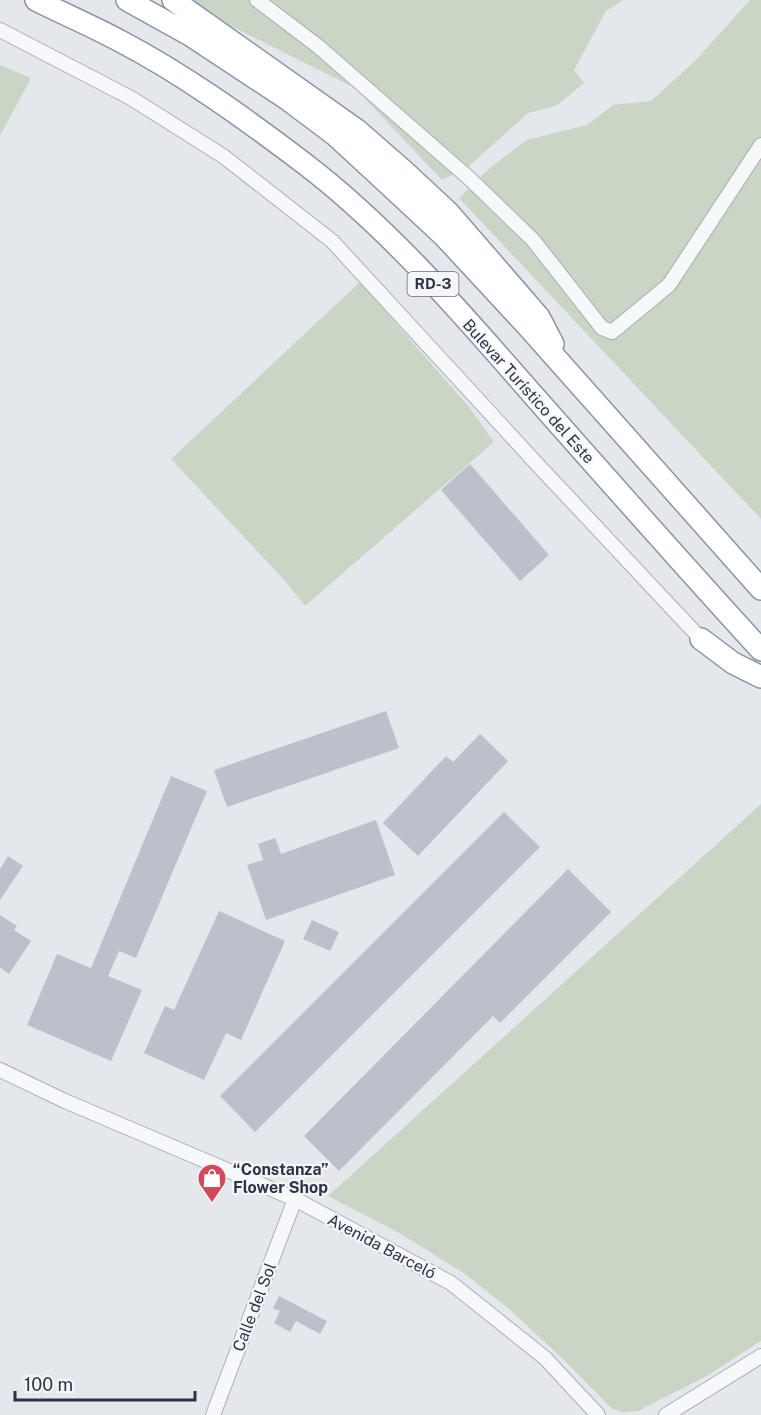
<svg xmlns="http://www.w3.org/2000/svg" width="761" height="1415" font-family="'Public Sans',sans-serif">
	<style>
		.green { fill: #c9d6c5 }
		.building { fill: #bbc0ca }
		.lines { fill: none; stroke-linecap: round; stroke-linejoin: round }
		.minor-casing { stroke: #a9aeb7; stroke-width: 16 }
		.highway-casing { stroke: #8b94a3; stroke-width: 24 }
		.minor { stroke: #f7f8fa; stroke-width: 14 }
		.highway { stroke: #fff; stroke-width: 21 }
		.labels { text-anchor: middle; stroke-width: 4.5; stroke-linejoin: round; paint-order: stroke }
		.shield { fill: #f4f6f9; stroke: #676e7b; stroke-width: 1.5 }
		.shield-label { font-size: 15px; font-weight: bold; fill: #2b3445 }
		.street-label { font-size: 16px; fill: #2b3445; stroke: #f4f6f9 }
		.poi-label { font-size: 16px; font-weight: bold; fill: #2b3445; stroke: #f4f6f9; text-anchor: start }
	</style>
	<rect width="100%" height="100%" fill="#e4e7ec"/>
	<path class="green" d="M179,0h444l-17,11 -32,59 10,13 -28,23 -28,7 -60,54 -26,13 -87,-92z
		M750,0h11v519l-302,-321 32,-31 36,-27 60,-15 26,-20 38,-4 45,-41z
		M0,65l31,13 -31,58z
		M360,282l109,125 25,35 -189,164 -19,-24 -115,-123z
		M761,804v537l-54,35 -69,35 -15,1 -12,-4 -47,-48 -55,-51 -44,-35 -64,-40 -73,-38z"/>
	<path class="building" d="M470,464l79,91 -29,26 -79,-91z
		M386,711l13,37 -172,59 -13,-37z
		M480,734l28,27 -90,95 -35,-33 63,-67 7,6z
		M171,776l36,15 -71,167 -17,-7 -11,25 34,14 -31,71 -84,-36 30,-71 34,14z
		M504,812l36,35 -285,285 -35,-36z
		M376,820l19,55 -129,45 -19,-55 16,-5 -5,-16 17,-6 6,16z
		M8,856l15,10 -23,34v-31z
		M568,869l43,43 -111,111 -7,-7 -154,155 -35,-35z
		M219,911l66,30 -44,99 -15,-7 -22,47 -60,-27 21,-47 9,4z
		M0,915l17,11 -3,4 17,11 -22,33 -9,-7z
		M312,920l27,12 -9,19 -27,-12z
		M279,1296l48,25 -7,13 -24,-13 -6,11 -16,-9 6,-12 -7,-3z"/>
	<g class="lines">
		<g class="minor-casing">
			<path id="minor" d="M257,0l62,47 151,132 63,61 69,88 10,4 57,-47 92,-140
				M0,30l131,68 92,58 109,85 204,222 165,176
				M0,1070l65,31 230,98 156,84 94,75 53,57
				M213,1415l82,-216
				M666,1415l95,-59"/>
		</g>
		<g class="highway-casing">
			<path id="highway" d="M36,0c28,14 56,26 84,41 65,34 127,79 185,123 86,66 158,151 229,232 75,85 150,170 227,254
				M127,0l63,35 97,64 48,36 52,48 57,53 87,94 230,259
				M173,0l184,130 48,42 44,41 90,104 14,27
				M701,639l32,24 28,14"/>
		</g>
		<use href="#minor" class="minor"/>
		<use href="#highway" class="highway"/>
	</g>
	<defs>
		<g id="shop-pin" transform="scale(1.5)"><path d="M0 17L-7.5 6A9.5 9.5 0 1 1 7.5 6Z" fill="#d1495b" stroke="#f4f6f9"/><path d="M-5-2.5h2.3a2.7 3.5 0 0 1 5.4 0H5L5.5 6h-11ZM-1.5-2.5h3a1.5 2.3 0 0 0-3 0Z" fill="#fff"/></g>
	</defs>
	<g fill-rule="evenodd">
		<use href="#shop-pin" x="212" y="1178"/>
	</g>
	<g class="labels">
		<rect class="shield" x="407.5" y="272" width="51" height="24" rx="4.5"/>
		<g class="shield-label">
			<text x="433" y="289">RD-3</text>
		</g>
		<g class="street-label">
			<text transform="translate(529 391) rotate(48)" y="6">Bulevar Turístico del Este</text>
			<text transform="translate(382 1246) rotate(28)" y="6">Avenida Barceló</text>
			<text transform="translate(254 1307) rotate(-69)" y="6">Calle del Sol</text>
		</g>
		<g class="poi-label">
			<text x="233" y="1175">“Constanza”<tspan x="233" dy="18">Flower Shop</tspan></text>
		</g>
	</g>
	<path d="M15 1391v9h180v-9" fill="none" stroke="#2b3445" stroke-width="3"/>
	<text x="24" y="1391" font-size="18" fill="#2b3445" stroke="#f4f6f9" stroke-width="4.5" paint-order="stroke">100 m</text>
</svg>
